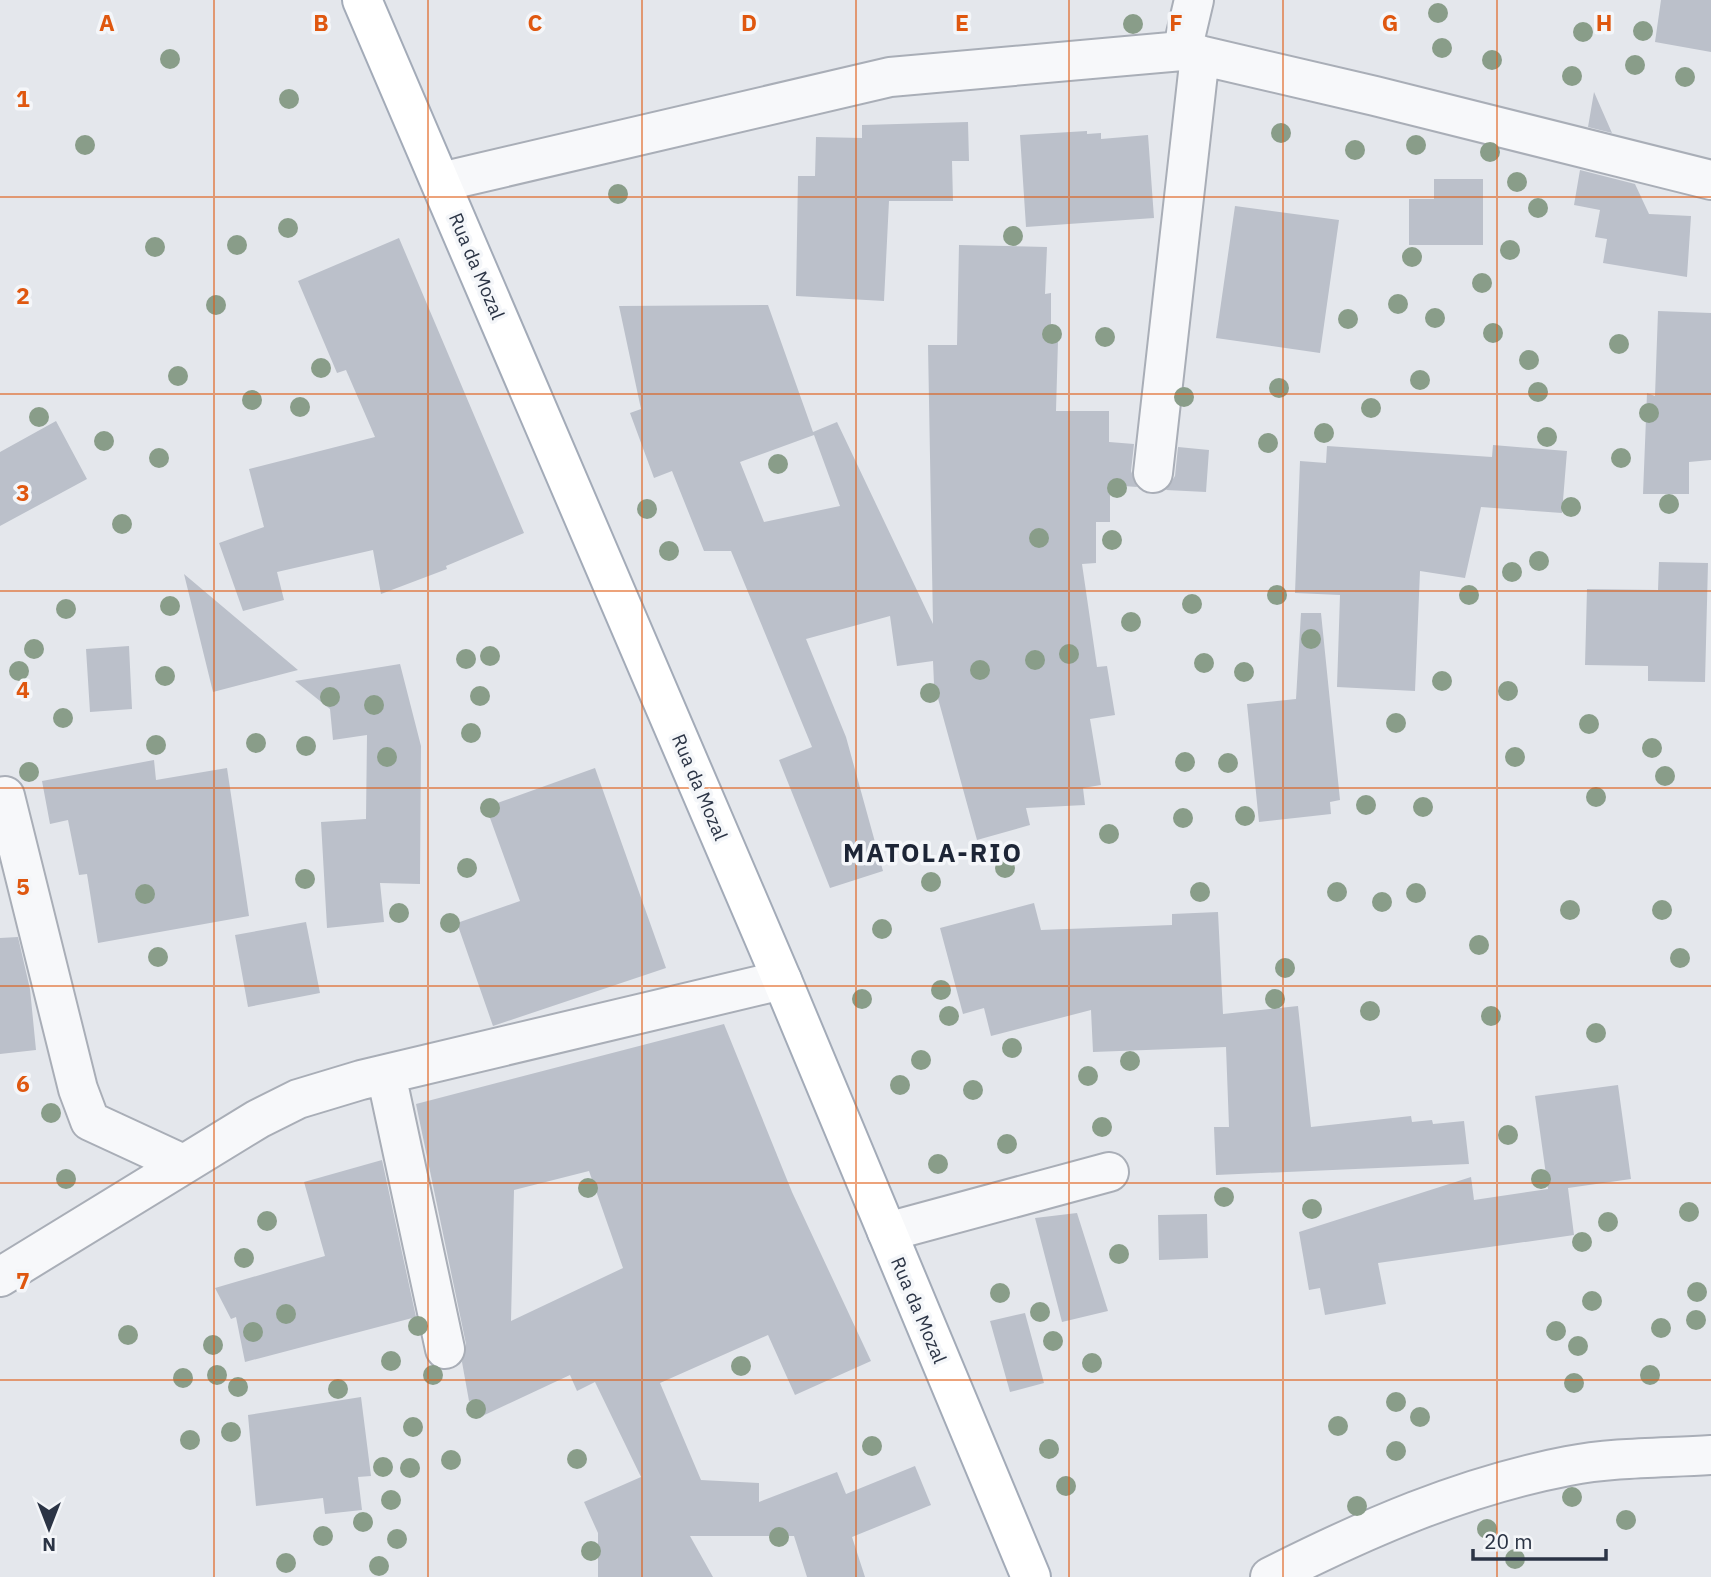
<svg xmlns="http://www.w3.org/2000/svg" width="1711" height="1577" font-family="'IBM Plex Sans',sans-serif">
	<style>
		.building { fill: #bbc0ca; fill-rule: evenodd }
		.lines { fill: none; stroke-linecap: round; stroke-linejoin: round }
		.minor-casing { stroke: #a9aeb7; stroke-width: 42 }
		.major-casing { stroke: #a3abb8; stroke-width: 42 }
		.minor { stroke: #f7f8fa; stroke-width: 38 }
		.major { stroke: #fff; stroke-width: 38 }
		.tree { fill: #899d89 }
		.grid { fill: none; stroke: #df570f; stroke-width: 2; stroke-opacity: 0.55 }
		.labels { text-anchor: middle; stroke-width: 7; stroke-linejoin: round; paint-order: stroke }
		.street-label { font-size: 19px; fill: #2b3445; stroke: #f4f6f9 }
		.district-label { font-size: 26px; font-weight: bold; letter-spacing: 2px; fill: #1d2536; stroke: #f4f6f9 }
		.grid-label { font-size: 23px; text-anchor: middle; font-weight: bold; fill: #df570f; stroke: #f4f6f9; stroke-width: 7; stroke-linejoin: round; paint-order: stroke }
	</style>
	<rect width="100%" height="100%" fill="#e4e7ec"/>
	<path class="building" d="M1661,0h50v52l-56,-10z
		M1594,92l18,41 -24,-6z
		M968,122l1,39h-17l1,40h-64l-5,100 -88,-5 2,-120h17l1,-39 46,1v-13z
		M1087,131v3l14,-1v6l47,-4 6,83 -128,9 -6,-92z
		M1580,170l55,14 14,30 42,2 -4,61 -84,-14 4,-24 -12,-2 5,-27 -26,-5z
		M1434,179h49v66h-74v-46h25z
		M1235,206l104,14 -19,133 -104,-15z
		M399,238l125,295 -78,33 1,3 -66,25 -8,-44 -96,22 7,28 -41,11 -24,-68 45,-16 -15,-58 126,-32 -29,-67 -9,3 -39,-92z
		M959,245l88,2 -2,47 6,-1v48h7l-2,70h53v31l25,2 -3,27 6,16 -27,-2v37h-14v41l-14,1 15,103 10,-1 8,49 -25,4 11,66 -18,3 2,17 -59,3 4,17 -53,15 -43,-156 -1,-23 -36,5 -7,-50 -84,23 40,98 37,134 -53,17 -51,-128 33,-13 -81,-196h-27l-32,-80 -18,7 -24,-65 11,-4 -22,-103 149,-1 45,127 24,-10 96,202 -5,-279h29zM814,435l26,71 -76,16 -24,-60z
		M1658,311l53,2v147l-22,2v32h-46l4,-101 8,3z
		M56,421l31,58 -87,47v-74z
		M1493,445l74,6 -5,62 -81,-6 -16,71 -45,-7 -5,120 -78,-4 3,-92 -45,-2 5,-132 26,2 1,-17 165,11z
		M1178,447l31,3 -3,42 -40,-2 9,-14z
		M1659,562l49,1 -3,119 -57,-1v-15l-63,-1 2,-76 71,1z
		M184,574l114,96 -85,22z
		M1301,613h20l19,187 -10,2 1,12 -72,8 -12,-118 49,-5z
		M129,646l3,63 -42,3 -4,-63z
		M400,664l21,82 -1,138 -40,-1 4,39 -57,6 -6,-106 45,-3 1,-84 -34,5 -3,-31 -35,-28z
		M154,760l2,20 71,-12 22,148 -151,27 -11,-69 -8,1 -11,-55 -18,4 -8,-43z
		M595,768l71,200 -173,58 -36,-103 63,-22 -34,-94z
		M1034,903l7,27 131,-5v-11l46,-2 5,102 75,-8 13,121 100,-11 1,6 20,-2 1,4 31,-3 5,43 -253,11 -2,-48h15l-3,-80 -133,5 -2,-42 -100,26 -7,-28 -21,6 -23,-86z
		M306,922l14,71 -72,14 -13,-72z
		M18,937l12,52 6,61 -36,4v-116z
		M724,1024l68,168 79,169 -76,34 -27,-60 -108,48 41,97 58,3v19l78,-30 9,22 69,-28 16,39 -79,32 13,40h-58l-13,-41h-104l23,41h-115v-44l-14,-31 57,-25 -46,-95 -18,9 -7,-16 -94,44 -2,-19 -5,1 -7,-39 4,-18 -50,-240zM589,1171l34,97 -112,53 3,-131z
		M1618,1085l13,94 -63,9 6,47 -196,28 8,41 -61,11 -5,-27 -11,2 -10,-58 172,-55 3,23 74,-11 -13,-93z
		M382,1160l34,157 -171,45 -9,-45 -5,2 -16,-31 110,-32 -21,-74z
		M1077,1213l31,98 -46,11 -27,-104z
		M1207,1214l1,44 -49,2 -1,-45z
		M1025,1313l19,70 -34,9 -20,-71z
		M361,1397l10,79 -13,1 4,33 -37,4 -2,-16 -67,8 -8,-91z"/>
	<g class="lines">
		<g class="minor-casing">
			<path id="minor" d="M1182,51l12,-51
				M441,182l449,-105 292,-26 193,45 336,84
				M1153,473l47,-418
				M5,796l73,293 12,32 93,43
				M386,1074l59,275
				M887,1232l222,-60
				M0,1277l258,-158 40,-20 63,-19 421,-100
				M1270,1577c95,-48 193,-91 298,-111 46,-9 96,-8 143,-11"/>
		</g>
		<g class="major-casing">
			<path id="major" d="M362,0l420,980 249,597"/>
		</g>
		<use href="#minor" class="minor"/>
		<use href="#major" class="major"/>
	</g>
	<g class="tree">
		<circle cx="1438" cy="13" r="10"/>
		<circle cx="1133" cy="24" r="10"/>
		<circle cx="1643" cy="31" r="10"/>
		<circle cx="1583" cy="32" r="10"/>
		<circle cx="1442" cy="48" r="10"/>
		<circle cx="170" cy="59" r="10"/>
		<circle cx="1492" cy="60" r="10"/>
		<circle cx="1635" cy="65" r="10"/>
		<circle cx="1572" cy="76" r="10"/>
		<circle cx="1685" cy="77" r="10"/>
		<circle cx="289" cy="99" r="10"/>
		<circle cx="1281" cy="133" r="10"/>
		<circle cx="85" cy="145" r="10"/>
		<circle cx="1416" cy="145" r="10"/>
		<circle cx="1355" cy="150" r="10"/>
		<circle cx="1490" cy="152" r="10"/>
		<circle cx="1517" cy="182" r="10"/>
		<circle cx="618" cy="194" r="10"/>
		<circle cx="1538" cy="208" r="10"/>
		<circle cx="288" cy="228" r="10"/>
		<circle cx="1013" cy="236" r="10"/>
		<circle cx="237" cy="245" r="10"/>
		<circle cx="155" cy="247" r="10"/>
		<circle cx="1510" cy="250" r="10"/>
		<circle cx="1412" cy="257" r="10"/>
		<circle cx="1482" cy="283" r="10"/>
		<circle cx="1398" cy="304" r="10"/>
		<circle cx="216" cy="305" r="10"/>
		<circle cx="1435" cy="318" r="10"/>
		<circle cx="1348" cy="319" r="10"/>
		<circle cx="1493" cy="333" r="10"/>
		<circle cx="1052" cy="334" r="10"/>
		<circle cx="1105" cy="337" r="10"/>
		<circle cx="1619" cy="344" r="10"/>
		<circle cx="1529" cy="360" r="10"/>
		<circle cx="321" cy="368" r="10"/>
		<circle cx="178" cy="376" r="10"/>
		<circle cx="1420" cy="380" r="10"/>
		<circle cx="1279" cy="388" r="10"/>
		<circle cx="1538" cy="392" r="10"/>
		<circle cx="1184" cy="397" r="10"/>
		<circle cx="252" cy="400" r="10"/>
		<circle cx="300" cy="407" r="10"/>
		<circle cx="1371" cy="408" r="10"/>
		<circle cx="1649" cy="413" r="10"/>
		<circle cx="39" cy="417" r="10"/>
		<circle cx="1324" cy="433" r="10"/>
		<circle cx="1547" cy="437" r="10"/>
		<circle cx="104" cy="441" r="10"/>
		<circle cx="1268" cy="443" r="10"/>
		<circle cx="159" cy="458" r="10"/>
		<circle cx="1621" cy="458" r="10"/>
		<circle cx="778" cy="464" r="10"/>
		<circle cx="1117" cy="488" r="10"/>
		<circle cx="1669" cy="504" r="10"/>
		<circle cx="1571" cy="507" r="10"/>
		<circle cx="647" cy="509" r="10"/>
		<circle cx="122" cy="524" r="10"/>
		<circle cx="1039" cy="538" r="10"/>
		<circle cx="1112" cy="540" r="10"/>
		<circle cx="669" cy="551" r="10"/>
		<circle cx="1539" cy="561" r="10"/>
		<circle cx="1512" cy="572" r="10"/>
		<circle cx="1277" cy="595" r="10"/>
		<circle cx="1469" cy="595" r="10"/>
		<circle cx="1192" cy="604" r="10"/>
		<circle cx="170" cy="606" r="10"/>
		<circle cx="66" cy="609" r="10"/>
		<circle cx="1131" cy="622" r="10"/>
		<circle cx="1311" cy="639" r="10"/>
		<circle cx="34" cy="649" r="10"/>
		<circle cx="1069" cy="654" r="10"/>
		<circle cx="490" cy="656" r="10"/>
		<circle cx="466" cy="659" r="10"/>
		<circle cx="1035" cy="660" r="10"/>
		<circle cx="1204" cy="663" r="10"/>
		<circle cx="980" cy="670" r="10"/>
		<circle cx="19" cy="671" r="10"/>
		<circle cx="1244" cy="672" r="10"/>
		<circle cx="165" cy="676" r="10"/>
		<circle cx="1442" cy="681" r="10"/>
		<circle cx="1508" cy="691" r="10"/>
		<circle cx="930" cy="693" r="10"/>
		<circle cx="480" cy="696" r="10"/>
		<circle cx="330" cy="697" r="10"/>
		<circle cx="374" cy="705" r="10"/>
		<circle cx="63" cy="718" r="10"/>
		<circle cx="1396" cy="723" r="10"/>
		<circle cx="1589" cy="724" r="10"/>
		<circle cx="471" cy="733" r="10"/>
		<circle cx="256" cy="743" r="10"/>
		<circle cx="156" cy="745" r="10"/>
		<circle cx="306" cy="746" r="10"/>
		<circle cx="1652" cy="748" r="10"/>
		<circle cx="387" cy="757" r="10"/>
		<circle cx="1515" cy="757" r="10"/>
		<circle cx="1185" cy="762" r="10"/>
		<circle cx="1228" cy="763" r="10"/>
		<circle cx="29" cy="772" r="10"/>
		<circle cx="1665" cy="776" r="10"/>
		<circle cx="1596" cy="797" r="10"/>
		<circle cx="1366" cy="805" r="10"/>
		<circle cx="1423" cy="807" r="10"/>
		<circle cx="490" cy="808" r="10"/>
		<circle cx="1245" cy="816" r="10"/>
		<circle cx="1183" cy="818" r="10"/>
		<circle cx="1109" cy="834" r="10"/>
		<circle cx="467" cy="868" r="10"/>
		<circle cx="1005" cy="868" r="10"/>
		<circle cx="305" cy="879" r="10"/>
		<circle cx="931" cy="882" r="10"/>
		<circle cx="1200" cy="892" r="10"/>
		<circle cx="1337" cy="892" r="10"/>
		<circle cx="1416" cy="893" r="10"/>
		<circle cx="145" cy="894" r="10"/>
		<circle cx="1382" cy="902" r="10"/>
		<circle cx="1570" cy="910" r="10"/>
		<circle cx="1662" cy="910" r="10"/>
		<circle cx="399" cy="913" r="10"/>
		<circle cx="450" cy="923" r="10"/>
		<circle cx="882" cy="929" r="10"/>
		<circle cx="1479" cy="945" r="10"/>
		<circle cx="158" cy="957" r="10"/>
		<circle cx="1680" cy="958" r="10"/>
		<circle cx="1285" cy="968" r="10"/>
		<circle cx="941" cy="990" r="10"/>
		<circle cx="862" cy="999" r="10"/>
		<circle cx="1275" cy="999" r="10"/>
		<circle cx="1370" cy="1011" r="10"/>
		<circle cx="949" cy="1016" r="10"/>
		<circle cx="1491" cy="1016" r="10"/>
		<circle cx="1596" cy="1033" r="10"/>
		<circle cx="1012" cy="1048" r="10"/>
		<circle cx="921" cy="1060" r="10"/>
		<circle cx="1130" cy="1061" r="10"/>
		<circle cx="1088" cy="1076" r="10"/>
		<circle cx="900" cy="1085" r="10"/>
		<circle cx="973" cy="1090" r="10"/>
		<circle cx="51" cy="1113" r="10"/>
		<circle cx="1102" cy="1127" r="10"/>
		<circle cx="1508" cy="1135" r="10"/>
		<circle cx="1007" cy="1144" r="10"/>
		<circle cx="938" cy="1164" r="10"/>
		<circle cx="66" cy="1179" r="10"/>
		<circle cx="1541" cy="1179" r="10"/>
		<circle cx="588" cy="1188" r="10"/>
		<circle cx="1224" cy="1197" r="10"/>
		<circle cx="1312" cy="1209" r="10"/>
		<circle cx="1689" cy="1212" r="10"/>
		<circle cx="267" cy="1221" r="10"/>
		<circle cx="1608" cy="1222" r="10"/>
		<circle cx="1582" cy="1242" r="10"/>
		<circle cx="1119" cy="1254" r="10"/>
		<circle cx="244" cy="1258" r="10"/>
		<circle cx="1697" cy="1292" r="10"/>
		<circle cx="1000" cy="1293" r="10"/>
		<circle cx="1592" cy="1301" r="10"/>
		<circle cx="1040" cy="1312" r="10"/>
		<circle cx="286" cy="1314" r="10"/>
		<circle cx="1696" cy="1320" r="10"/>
		<circle cx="418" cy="1326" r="10"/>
		<circle cx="1661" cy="1328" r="10"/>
		<circle cx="1556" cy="1331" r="10"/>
		<circle cx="253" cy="1332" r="10"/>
		<circle cx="128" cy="1335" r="10"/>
		<circle cx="1053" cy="1341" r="10"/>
		<circle cx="213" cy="1345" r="10"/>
		<circle cx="1578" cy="1346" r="10"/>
		<circle cx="391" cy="1361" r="10"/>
		<circle cx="1092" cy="1363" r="10"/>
		<circle cx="741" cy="1366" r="10"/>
		<circle cx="217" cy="1375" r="10"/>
		<circle cx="433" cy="1375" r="10"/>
		<circle cx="1650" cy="1375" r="10"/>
		<circle cx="183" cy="1378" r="10"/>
		<circle cx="1574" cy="1383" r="10"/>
		<circle cx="238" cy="1387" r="10"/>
		<circle cx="338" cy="1389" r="10"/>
		<circle cx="1396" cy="1402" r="10"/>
		<circle cx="476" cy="1409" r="10"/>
		<circle cx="1420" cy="1417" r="10"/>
		<circle cx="1338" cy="1426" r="10"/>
		<circle cx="413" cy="1427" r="10"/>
		<circle cx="231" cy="1432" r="10"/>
		<circle cx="190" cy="1440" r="10"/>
		<circle cx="872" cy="1446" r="10"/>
		<circle cx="1049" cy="1449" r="10"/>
		<circle cx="1396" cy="1451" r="10"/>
		<circle cx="577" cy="1459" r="10"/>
		<circle cx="451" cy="1460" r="10"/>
		<circle cx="383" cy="1467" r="10"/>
		<circle cx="410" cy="1468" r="10"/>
		<circle cx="1066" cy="1486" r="10"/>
		<circle cx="1572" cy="1497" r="10"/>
		<circle cx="391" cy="1500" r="10"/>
		<circle cx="1357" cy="1506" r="10"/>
		<circle cx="1626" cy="1520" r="10"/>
		<circle cx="363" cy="1522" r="10"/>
		<circle cx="1487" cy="1529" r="10"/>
		<circle cx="323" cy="1536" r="10"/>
		<circle cx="779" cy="1537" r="10"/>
		<circle cx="397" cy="1539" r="10"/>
		<circle cx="591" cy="1551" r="10"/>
		<circle cx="1515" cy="1559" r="10"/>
		<circle cx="286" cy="1563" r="10"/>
		<circle cx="379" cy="1566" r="10"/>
	</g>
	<path class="grid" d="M214,0v1577M428,0v1577M642,0v1577M856,0v1577M1069,0v1577M1283,0v1577M1497,0v1577M0,197h1711M0,394h1711M0,591h1711M0,788h1711M0,986h1711M0,1183h1711M0,1380h1711"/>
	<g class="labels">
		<g class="street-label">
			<text transform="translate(477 266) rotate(67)" y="7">Rua da Mozal</text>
			<text transform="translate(700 787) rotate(67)" y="7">Rua da Mozal</text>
			<text transform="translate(919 1310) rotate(67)" y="7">Rua da Mozal</text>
		</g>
		<g class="district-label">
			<text x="933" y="862">MATOLA-RIO</text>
		</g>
	</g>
	<g class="grid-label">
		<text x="107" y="31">A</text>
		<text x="321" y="31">B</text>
		<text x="535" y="31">C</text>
		<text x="749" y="31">D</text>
		<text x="962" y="31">E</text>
		<text x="1176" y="31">F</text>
		<text x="1390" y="31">G</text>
		<text x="1604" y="31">H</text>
		<text x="23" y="107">1</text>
		<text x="23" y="304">2</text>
		<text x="23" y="501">3</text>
		<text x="23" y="698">4</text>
		<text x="23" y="895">5</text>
		<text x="23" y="1092">6</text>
		<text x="23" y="1289">7</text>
	</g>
	<g transform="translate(49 1528) rotate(180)" stroke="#f4f6f9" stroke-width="5" paint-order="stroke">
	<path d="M0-5L12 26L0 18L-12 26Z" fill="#2b3445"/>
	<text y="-10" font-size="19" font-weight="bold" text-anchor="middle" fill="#2b3445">N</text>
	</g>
	<path d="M1473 1549v10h133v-10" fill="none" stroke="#2b3445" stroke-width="3.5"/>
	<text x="1484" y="1549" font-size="21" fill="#2b3445" stroke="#f4f6f9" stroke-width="5" paint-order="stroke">20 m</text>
</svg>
